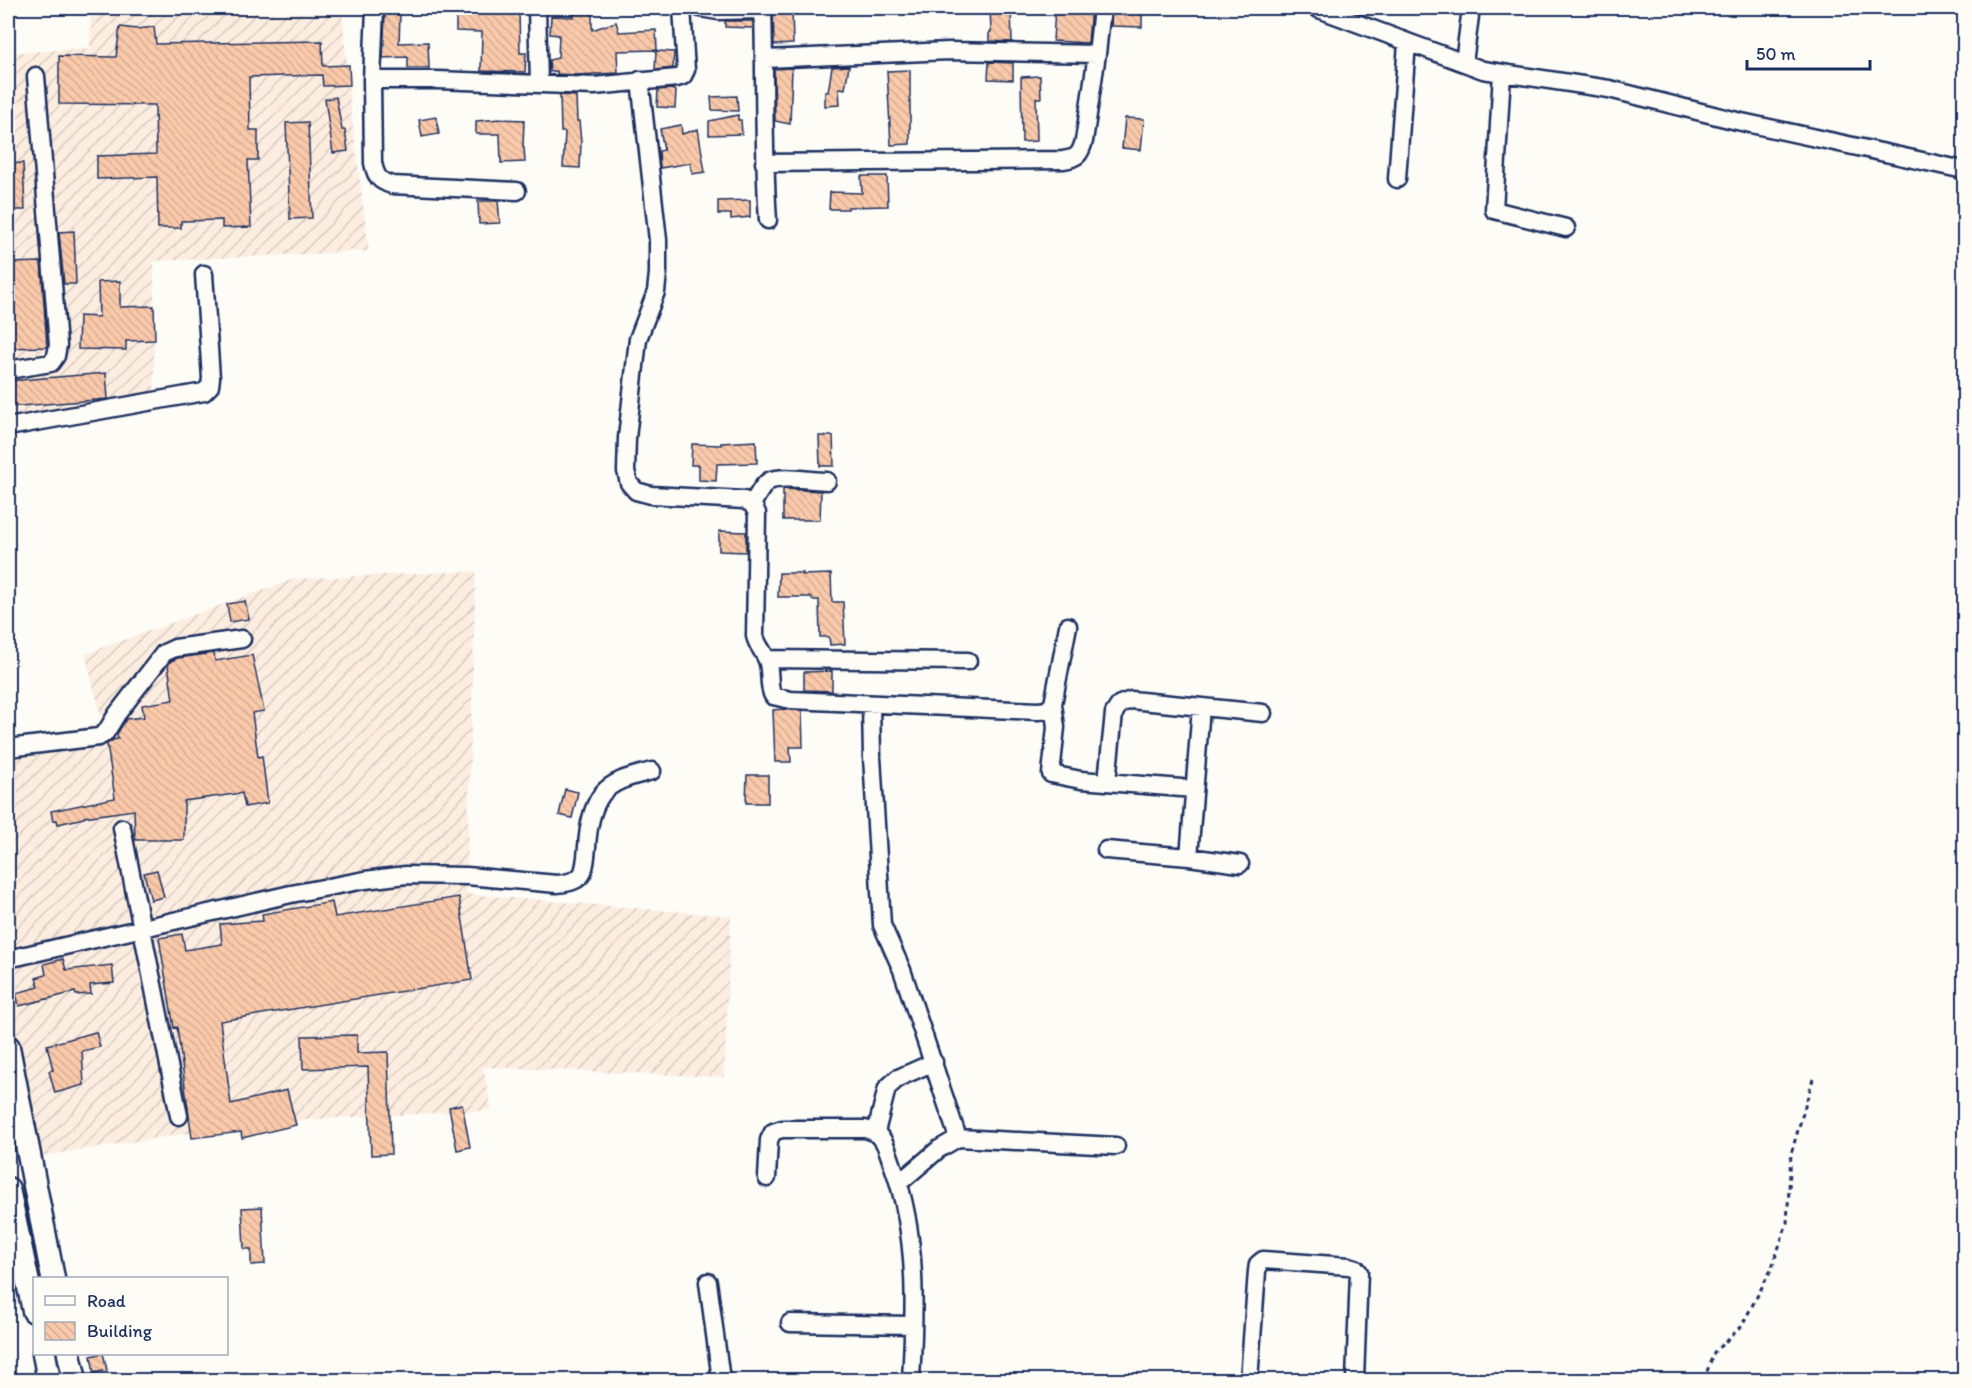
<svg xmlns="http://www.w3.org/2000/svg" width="1972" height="1388" font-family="Itim,sans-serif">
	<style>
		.industrial { fill: url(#industrial-furrows) }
		.building { fill: url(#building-back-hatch); stroke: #1b2f5e; stroke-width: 1.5 }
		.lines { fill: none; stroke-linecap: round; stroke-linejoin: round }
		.minor-casing { stroke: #1b2f5e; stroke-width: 21 }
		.highway-casing { stroke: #1b2f5e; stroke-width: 27 }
		.path { stroke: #1b2f5e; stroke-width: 3; stroke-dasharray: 4.5 4.5; stroke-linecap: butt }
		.minor { stroke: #fdfcf7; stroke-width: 16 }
		.highway { stroke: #fdfcf7; stroke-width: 22 }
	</style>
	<defs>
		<pattern id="industrial-furrows" width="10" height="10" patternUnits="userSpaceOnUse" patternTransform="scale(1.5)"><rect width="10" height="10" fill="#fcede0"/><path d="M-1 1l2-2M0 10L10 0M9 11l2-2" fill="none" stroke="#d7ccc3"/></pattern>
		<pattern id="building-back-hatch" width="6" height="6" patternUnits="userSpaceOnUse" patternTransform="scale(1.5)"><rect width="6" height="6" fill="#fac9aa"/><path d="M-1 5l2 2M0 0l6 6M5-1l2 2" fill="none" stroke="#d6ad95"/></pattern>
	</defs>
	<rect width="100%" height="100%" fill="#fdfcf7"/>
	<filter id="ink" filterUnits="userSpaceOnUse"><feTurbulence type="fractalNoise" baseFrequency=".0167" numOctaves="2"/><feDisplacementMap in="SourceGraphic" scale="12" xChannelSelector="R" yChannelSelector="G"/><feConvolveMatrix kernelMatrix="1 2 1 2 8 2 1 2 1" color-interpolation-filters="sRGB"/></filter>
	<g filter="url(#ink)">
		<path class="industrial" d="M342,12l9,100 18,139 -215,10v134l-146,22v-364l82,-5 1,-33z
			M476,571l-10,323 265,22 -7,161 -241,-10 9,43 -229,12 -230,35 -25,-121v-291l95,-22 -18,-69 209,-75z"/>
		<path class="building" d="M773,8h19l1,36 -19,1z
			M990,8h21l1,34 -23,-1v-9h2z
			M1055,8h36l-3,35 -35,-2z
			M1112,8h30v19l-31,-1z
			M456,12l63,1 1,40h6l-1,19 -44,-1 1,-39 -26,-1z
			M592,12v18l24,-8 3,10 37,-2 1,20 -40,1 1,22 -42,2 -19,-1v-3l-7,1 -1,-12 9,-2 1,-23 -9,-1 1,-18 23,1 -1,-3z
			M385,14h15l-1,29 29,-1 1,26h-21v-11l-25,1z
			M725,21h28v7l-28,-1z
			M120,27l17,2 17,-2 2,17 166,-3 1,25 26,-1 1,20 -27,1 -1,-11 -73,2 1,53h8v30h-10l3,67 -29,1v-8l-41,1v7h-23l-1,-51 -60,2v-23l59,-2 -1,-49 -96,-1v-48l57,1z
			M656,51l18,1 -1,16 -18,2z
			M989,62l24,1v17l-25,-1z
			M849,66l-4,23 -6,-1 1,17 -15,1v-14h3l4,-25z
			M792,68l-2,56 -15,-3 -1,-52z
			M910,70v74l-19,1 -4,-74z
			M1040,76l1,22h-5l1,43 -15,1 -1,-65z
			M671,89l5,2 -1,17 -18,-1 1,-17z
			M560,95l16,1 1,25h2l2,21 -1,26 -17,-1 2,-35h-4z
			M737,96l1,15 -26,-1 -1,-13z
			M336,97l6,33h3l3,21 -15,2 -8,-54z
			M738,115v5h3l1,14 -33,1v-14z
			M436,117l3,17 -17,3 -3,-17z
			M1125,118l19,1 -3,31 -19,-2z
			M501,119l23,1 -1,27h1l1,15 -24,1 -1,-29h-24v-13z
			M308,122l4,96 -22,1 -4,-96z
			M681,125l1,9 16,-5 7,43 -13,2 -2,-11 -30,5 -1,-17 5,-1 -4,-21z
			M23,163l2,47h-17v-46z
			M861,176h26l1,30 -40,1v2h-19l1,-17 32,1z
			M750,200v17l-19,2v-5h-13v-13z
			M478,201h20l2,22 -21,1z
			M74,231l2,53h-12l-5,-52z
			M41,262l6,85 -39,1v-85z
			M120,281v26l34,-1 1,34 -29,1v9l-48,-1 1,-33 20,1 -1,-35z
			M106,373l2,26 -100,8v-26z
			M819,436h14l1,30h-14z
			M756,441l1,22 -40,1 -1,17 -17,-1v-15h-8l1,-21 29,1v-2z
			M783,489l38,2 -1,29h-37z
			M719,531l27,1v20l-27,-1z
			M779,573h24l-1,2 29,-1 1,28h11l2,42 -15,1 -1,-8h-9l-1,-37h-7v-3h-34z
			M245,601l4,18 -19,3 -3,-18z
			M214,653l1,8 37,-6 12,56 -12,2 6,44 4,-1 6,47 -23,4 -3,-14 -58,8v39h-49l-1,-30 -50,7v1l-26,6 -1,-4 -4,1 -2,-10 64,-13 -8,-54 6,-4 5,-1 -1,-5 9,-15 18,-2 -2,-12 31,-5 -5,-35 3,-4 7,-3z
			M832,671v20l-28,-1v-18z
			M784,709l18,2 1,36h-13l1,15h-16l-2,-52z
			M747,775h21v28h-22z
			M565,789l13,3 -6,26 -13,-3z
			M157,870l7,27 -13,3 -7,-27z
			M459,897l13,83 -252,41 11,83 56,-14 9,35 -54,13 -1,-6 -49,6 -15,-111 -3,1 -15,-90 23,-4 3,16 37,-6 -2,-20 43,-3 -1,-7 70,-12 3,15z
			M63,959l3,11 46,-5 2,18 -24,2 1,9 -15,1 -1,-3 -56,14 -3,-13 23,-6 -3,-9 10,-3 -2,-11z
			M96,1032l4,15 -18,4 2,34 -29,8 -6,-22 4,-1 -6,-25z
			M357,1035v18l31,-1 3,102 -20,1 -3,-88 -65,2 -1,-33z
			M462,1104l8,43 -13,3 -8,-43z
			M262,1207l3,57 -14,1v-16h-7l-2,-41z
			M103,1353l4,17 -13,3 -3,-17z"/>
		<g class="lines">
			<g class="minor-casing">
				<path id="minor" d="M375,8l-3,72 1,83c3,14 6,18 19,22l125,6
					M537,8l2,75
					M700,8l18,3 45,-1
					M763,8c2,70 0,141 5,212
					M1316,8l167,62 126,19 128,32 227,49
					M765,59l184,-8 148,3
					M1464,63l7,-55
					M1502,73l-8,137 72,18
					M372,80h65l157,6 83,-8 6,-2 3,-6 -4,-62
					M640,80l18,160v33l-2,19 -18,47 -11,99 -1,33 3,12 7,8 15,4 93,5 8,4 5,9 -2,123c2,9 7,13 11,22 6,11 1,27 7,38l18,4 247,11 9,-1 6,-6 15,-78
					M764,163l299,-3c14,-2 17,-5 21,-19l13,-87 5,-46
					M1397,179l10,-136
					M8,370l43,-7 5,-7 2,-11 -22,-269
					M8,427l196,-35 6,-6 1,-8 -7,-104
					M752,504c5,-7 9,-18 17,-23 12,-6 44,0 58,0
					M767,659l201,2
					M871,704l1,53 10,168 20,45 56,168
					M1053,704l3,23 -5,47 30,6 113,9
					M8,748l91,-11 7,-5 11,-18 47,-61 11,-5 67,-9
					M1107,781l7,-68 6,-9 11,-4 132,13
					M122,828l57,288
					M1106,850l83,7 51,7
					M1189,857l12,-150
					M8,959l283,-65 74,-14 41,-5 61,1 90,8c9,-1 20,-2 25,-10 4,-8 4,-19 5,-27 1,-19 4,-38 15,-53 12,-15 33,-18 50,-23
					M876,1132l11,-44 11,-10 36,-16
					M767,1178l2,-38 4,-8 9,-3h83c21,5 21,19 28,37 25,69 22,143 18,214
					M899,1183l40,-34 19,-11 158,8
					M708,1282l13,98
					M790,1323l123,2
					M1249,1380l8,-109 1,-7 5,-4 86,6 7,2 3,4 -4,108"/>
			</g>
			<g class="highway-casing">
				<path id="highway" d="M8,1047l45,231
					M8,1189l26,122
					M44,1354l5,26
					M69,1354l6,26"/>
			</g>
			<path class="path" d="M1704,1380l10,-28 27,-25 30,-57 16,-47 4,-69 22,-75"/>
			<use href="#minor" class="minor"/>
			<use href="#highway" class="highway"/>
		</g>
	</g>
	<rect width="1972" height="1388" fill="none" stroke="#fdfcf7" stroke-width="30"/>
	<rect x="15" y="15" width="1942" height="1358" fill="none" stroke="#1b2f5e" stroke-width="2" filter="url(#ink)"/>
	<rect x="33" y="1277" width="195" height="78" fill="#fdfcf7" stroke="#a3aaba" stroke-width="1.5"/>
	<rect x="45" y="1296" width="30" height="9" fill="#fdfcf7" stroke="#a3aaba" stroke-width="1.5"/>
	<text x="87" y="1307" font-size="18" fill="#1b2f5e">Road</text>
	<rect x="45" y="1322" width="30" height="18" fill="url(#building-back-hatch)" stroke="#a3aaba" stroke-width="1.5"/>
	<text x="87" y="1337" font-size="18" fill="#1b2f5e">Building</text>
	<path d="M1747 60v9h123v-9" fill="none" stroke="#1b2f5e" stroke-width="3"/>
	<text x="1756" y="60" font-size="18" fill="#1b2f5e" stroke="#fdfcf7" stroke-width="4.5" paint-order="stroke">50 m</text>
</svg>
